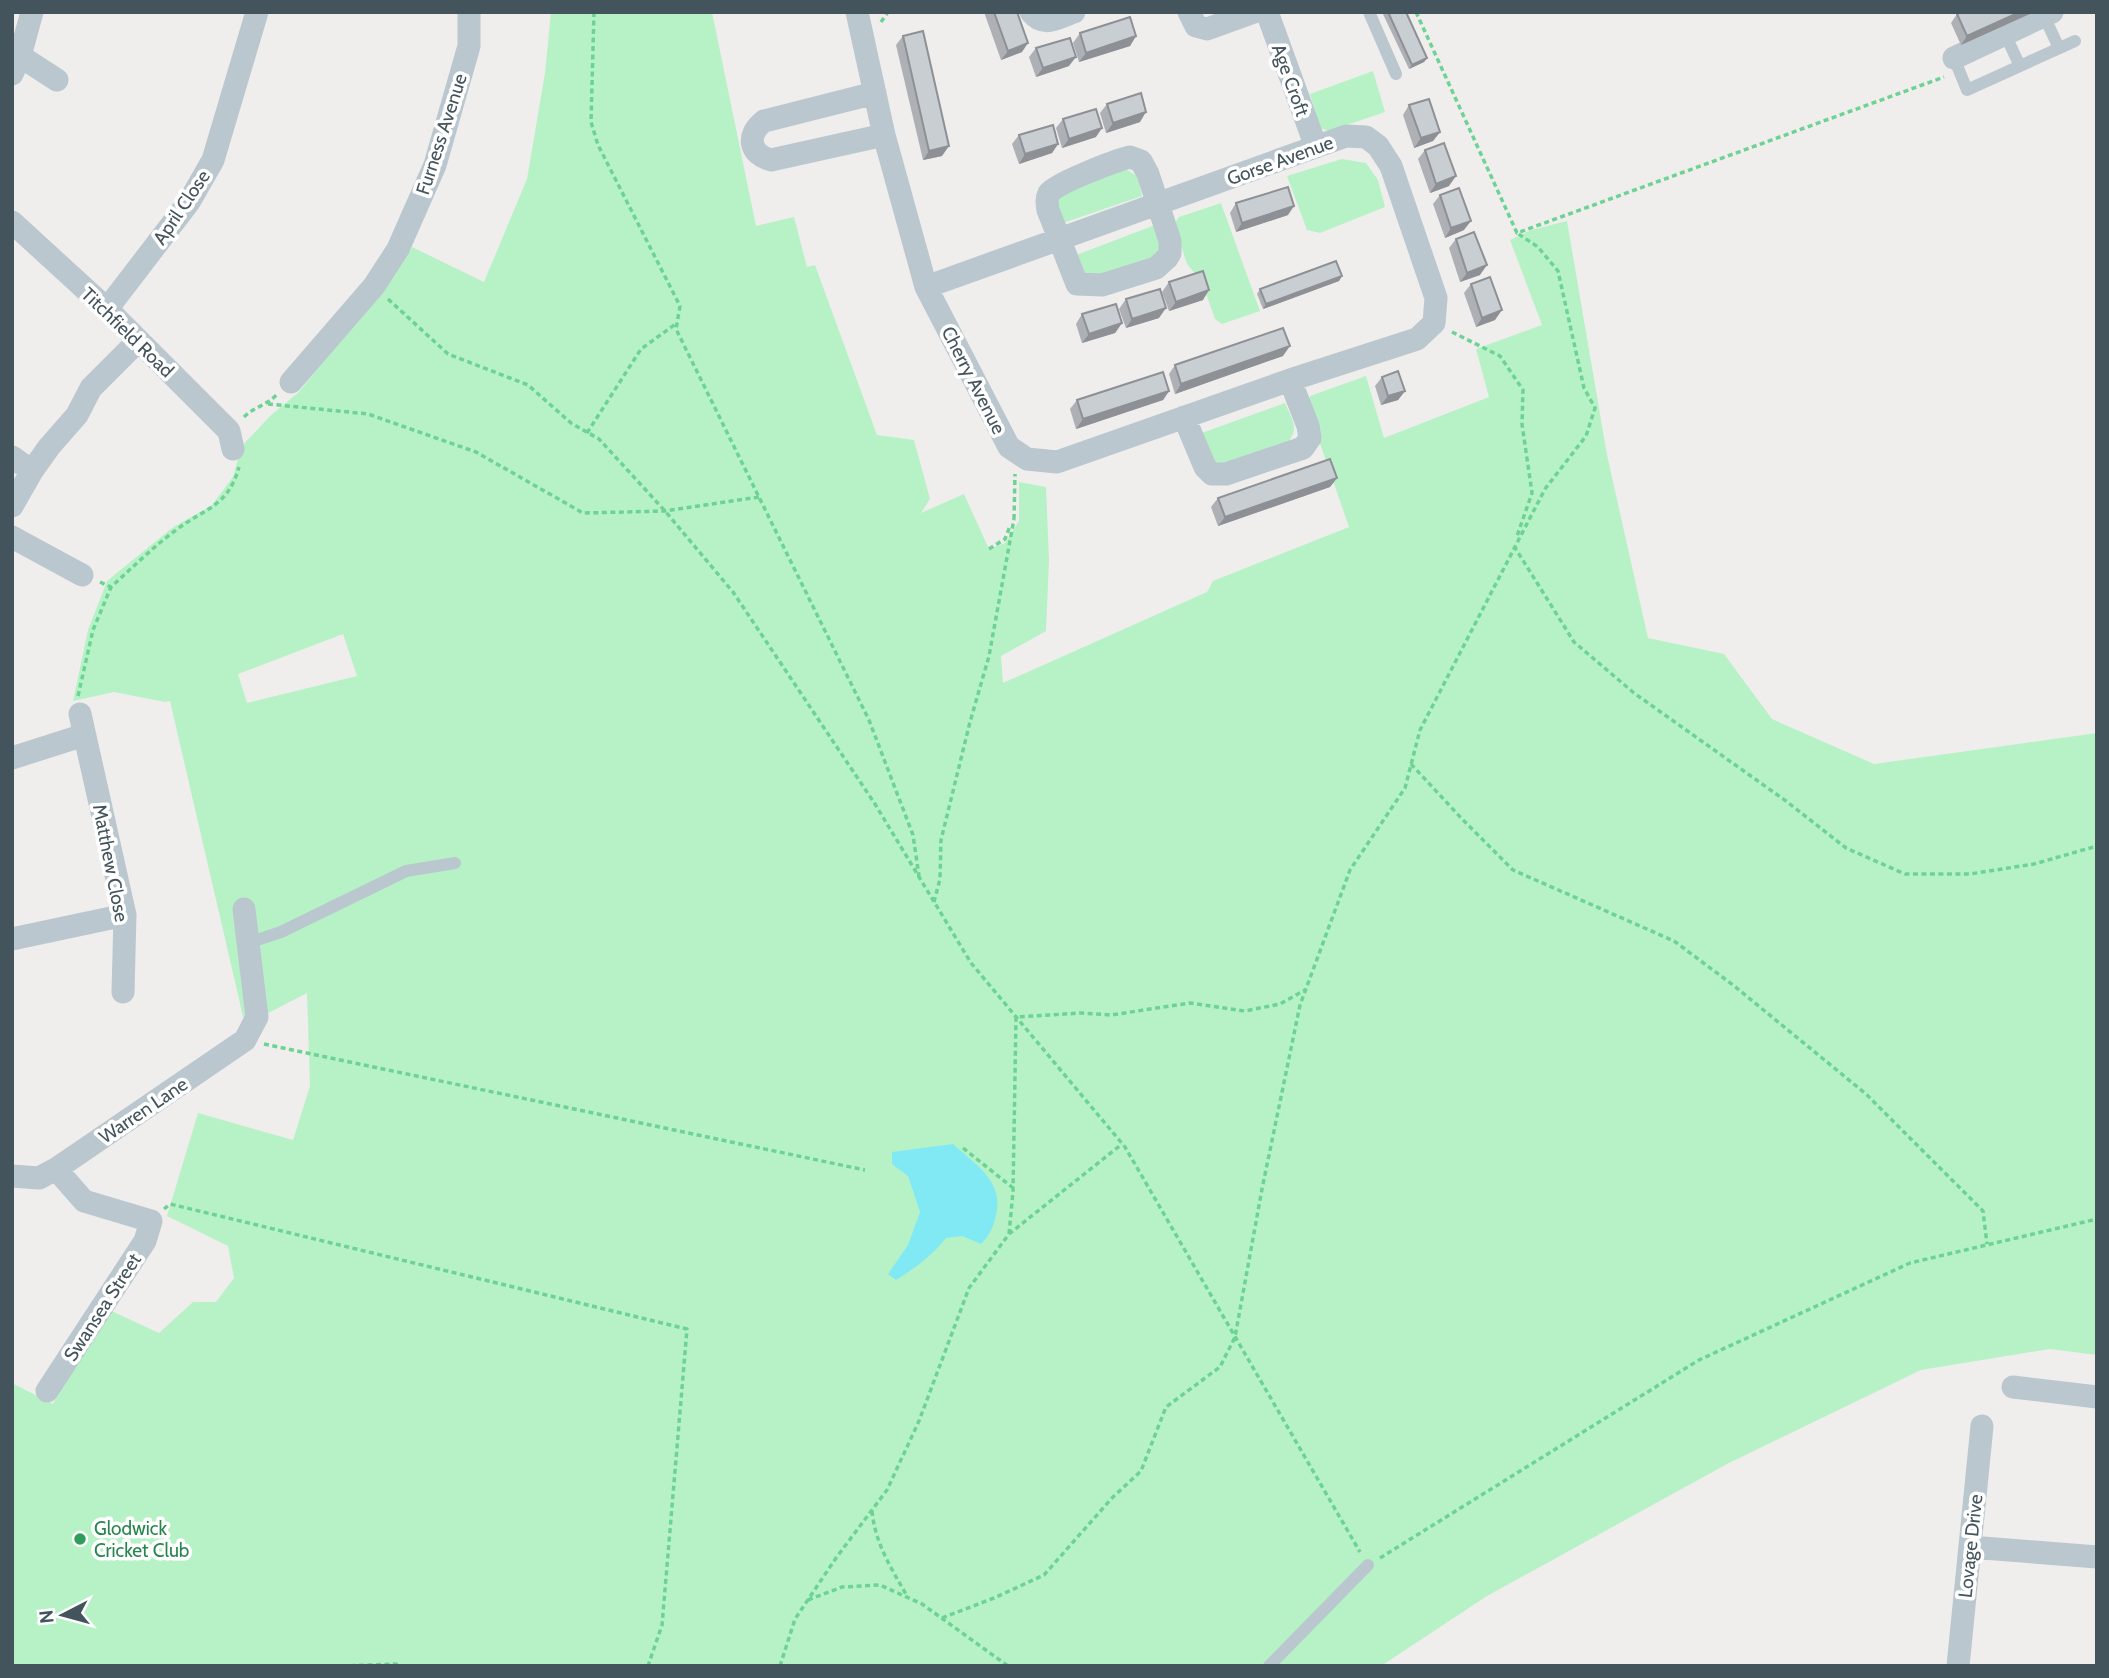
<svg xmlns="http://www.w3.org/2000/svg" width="2109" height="1678" font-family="Cabin,sans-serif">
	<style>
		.green { fill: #b7f2c7; fill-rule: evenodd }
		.water { fill: #81e9f3 }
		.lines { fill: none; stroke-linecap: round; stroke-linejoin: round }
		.path { stroke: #6dd394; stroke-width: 3.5; stroke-dasharray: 5 3.5; stroke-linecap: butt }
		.lane { stroke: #bac7ce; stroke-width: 12 }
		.street { stroke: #bac7ce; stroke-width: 23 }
		.wall { fill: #adb1b5 }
		.shaded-wall { fill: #8d9094 }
		.building { fill: #c9ced3; stroke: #8d9094; stroke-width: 2 }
		.leisure-dot { fill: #2e9e5b; stroke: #fff; stroke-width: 2.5 }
		.labels { text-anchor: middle; stroke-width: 7; stroke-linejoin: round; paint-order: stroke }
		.street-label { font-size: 19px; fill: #44545c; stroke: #fff }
		.leisure-label { font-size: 19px; fill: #27864d; stroke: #fff; text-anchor: start }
	</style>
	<rect width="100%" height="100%" fill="#f0eded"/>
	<path class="green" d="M551,12h161l44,214 38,-9 13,50 8,-2 62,170 37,5 16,59 -9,14 43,-19 25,55 16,-6 14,-22v-39l27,5 3,73 -3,71 -45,25 2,27 204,-91 6,-11 136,-54 -42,-121 3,-10 56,-20 18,62 105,-41 -13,-48 66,-24 -32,-85 21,-10 36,-9 40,234 41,183 76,16 48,65 102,45 223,-31v622l-47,-6 -129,21 -194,94 -240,132 -106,70h-1369v-283l41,21 50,-97 56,26 34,-31h23l18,-24 -6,-32 -61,-30 31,-103 95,27 17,-54 -3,-93 -62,32 -75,-324 -5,1 -51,-10 -41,9 15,-71 19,-49 65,-53 40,-23 21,-28 8,-30 30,-32 28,-23 102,-128 11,-17 72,35 43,-103 18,-106zM343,634l14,42 -110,27 -9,-29z
		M1373,71l12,41 -56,19 -9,-3 -10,-34z
		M1342,159l24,4 12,17 7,27 -65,26 -13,-3 -20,-54z
		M1126,169l12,8 4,19 -79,27 -8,-20 4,-8z
		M1221,203l39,108 -38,13 -7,-5 -13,-37 -15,-18 -13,-40 5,-7z
		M1155,225l7,12 -5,23 -72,20 -14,-23z
		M1285,403c8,19 15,25 1,42l-73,21 -14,-32z"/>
	<path class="water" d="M953,1144c23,21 51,37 43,71 -2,11 -7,21 -15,29l-19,-8 -16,2c-13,17 -32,31 -50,42l-8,-6 20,-29 12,-33 -12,-36 -16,-12v-12z"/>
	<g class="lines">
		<path class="path" d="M594,12l-3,110 7,23 82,161 -4,23 193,391 44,115 6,41
			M1416,12l101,221 427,-156
			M881,22l7,-10
			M388,299l60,55 80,31 43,38 28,16 66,72 68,81 142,212 96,159 154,184 235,405
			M1452,332l48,24 23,34 -1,34 10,69 -15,43
			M268,404l100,10 108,38 107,61 82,-2 94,-14
			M244,417c10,-10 24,-12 33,-23
			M587,433l54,-84 36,-26
			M1014,519l1,-45
			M1514,546l60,96 60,51 152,108 60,47 59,26h65l64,-10 63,-18
			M989,549l16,-10 5,-13
			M100,582l11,5c21,-19 42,-40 65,-57 29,-22 52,-23 63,-63
			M78,696l15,-66 18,-43
			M1411,764l52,56 50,50 161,71 59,44 133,109 117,117 4,33
			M934,902l6,-23 1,-39 29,-118 19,-66 25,-137
			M264,1044l601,126
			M963,1148l50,40
			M164,1209l6,-5 517,125 -25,296 -14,41
			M1009,1234l4,-42 3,-175 65,-4 30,2 79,-12 55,8 35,-7 25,-14
			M872,1511c3,32 19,57 35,85
			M1380,1558l319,-198 211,-97 187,-44
			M808,1600l34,-13 38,-2 42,19 86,62
			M942,1618l52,-20 50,-23 68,-77 29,-27 25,-64 54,-40 15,-30 27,-148 38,-184 50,-135 55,-82 15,-58 125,-241 41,-53 9,-28 -11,-20 -26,-117 -20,-24 -21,-14
			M342,1666l53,-2 8,2
			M780,1666l15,-47 41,-61 51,-68 32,-69 50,-133 40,-54 113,-90"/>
		<path class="lane" d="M1369,12l27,62
			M2044,16l15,32
			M2005,34l15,32
			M1954,58l13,32 108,-49
			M248,943l33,-11 125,-61 49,-8
			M1269,1666l99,-101"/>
		<path class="street" d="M857,12l27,123 42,152 83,160 18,12 30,3 233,-82 127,-41 17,-16 2,-25 -45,-132 -13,-20 -12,-9 -20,-1 -420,151
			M1031,12c13,16 26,6 43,0
			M1189,12l7,14 11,3 47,-17
			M1267,12l49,135
			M20,56l37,24
			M1954,58l98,-46
			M12,74l8,-18 12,-44
			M875,93l-111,28c-18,14 -15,33 7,39l113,-25
			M1130,157l11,4 7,13 22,67v12l-3,5 -11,10 -54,17 -25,-1 -29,-74c-1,-6 -2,-11 1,-17 5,-9 68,-33 81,-36z
			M12,222l95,87 122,122 4,18
			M107,309l82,-107 24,-42 44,-148
			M291,382l83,-96 24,-37 37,-84 34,-119v-34
			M1184,417l21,50 7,7h14l77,-26 7,-10 -2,-12 -18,-46
			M12,457l20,14
			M12,506l20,-35 17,-24 28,-32 14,-27 47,-47
			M12,537l70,38
			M80,714l45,201 -2,77
			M12,758l72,-23
			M12,939l113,-24
			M12,1176l27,2 17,-9 189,-129 12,-23 -13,-108
			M2013,1387l84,10
			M47,1391l98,-150 6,-20 -67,-20 -28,-32
			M1970,1547l127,10
			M1958,1666l24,-240"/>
	</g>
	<path class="wall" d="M984,12h33l5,40 -21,8z
		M1382,12h24l21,46 -3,4 -15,7z
		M2034,12l-73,33 -10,-22 6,-9z
		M1080,33l56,3 -6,10 -51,16 -6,-19z
		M903,36l39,120 -19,4 -27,-115z
		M1036,48l33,18 -33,11 -7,-20z
		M1107,104l33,18 -34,11 -6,-20z
		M1409,105l31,27 -7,9 -19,7 -11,-33z
		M1063,119l33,18 -34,11 -6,-20z
		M1019,135l39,9 -6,9 -33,11 -7,-20z
		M1425,150l24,36 -19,7 -12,-34z
		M1440,195l24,35 -19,8 -12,-34z
		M1236,203l52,12 -52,17 -6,-19z
		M1456,239l24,36 -20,7 -11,-34z
		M1342,276l-3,5 -76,28 -6,-15 3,-5z
		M1169,282l34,18 -34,11 -7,-19z
		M1471,284l24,36 -19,7 -12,-34z
		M1126,299l33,19 -33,10 -7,-19z
		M1082,314l40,9 -7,10 -33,10 -6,-19z
		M1283,356l-108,38 -6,-20 6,-9z
		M1382,377l23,14 -7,9 -17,5 -6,-19z
		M1169,391l-6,9 -87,29 -6,-20 7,-9z
		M1337,478l-7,9 -112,39 -7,-19 7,-9z"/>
	<path class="shaded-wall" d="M2020,12h14l-73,33 6,-9z
		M1136,36l-6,10 -51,16 7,-9z
		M1028,43l-6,9 -21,8 7,-9z
		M1076,57l-7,9 -33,11 7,-9z
		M1427,58l-3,4 -15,7 3,-4z
		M1146,112l-6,10 -34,11 7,-10z
		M1102,128l-6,9 -34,11 7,-9z
		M1440,132l-7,9 -19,7 7,-10z
		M1058,144l-6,9 -33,11 6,-10z
		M949,146l-7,10 -19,4 6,-9z
		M1456,176l-7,10 -19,7 6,-9z
		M1294,206l-6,9 -52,17 6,-9z
		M1471,221l-7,9 -19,8 6,-10z
		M1487,265l-7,10 -20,7 7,-9z
		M1342,276l-3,5 -76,28 3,-5z
		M1209,290l-6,10 -34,11 7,-9z
		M1166,308l-7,10 -33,10 6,-9z
		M1502,310l-7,10 -19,7 6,-9z
		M1122,323l-7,10 -33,10 7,-9z
		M1290,346l-7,10 -108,38 6,-10z
		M1169,391l-6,9 -87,29 7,-10z
		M1405,391l-7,9 -17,5 7,-9z
		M1337,478l-7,9 -112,39 7,-9z"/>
	<path class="building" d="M994,12h23l11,31 -20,8z
		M1388,12h18l21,46 -15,7z
		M1961,12h59l-53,24 -10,-22z
		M1130,17l6,19 -50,17 -6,-20z
		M923,31l26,115 -20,5 -26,-115z
		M1070,38l6,19 -33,11 -7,-20z
		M1141,93l5,19 -33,11 -6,-19z
		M1429,99l11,33 -19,6 -12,-33z
		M1096,109l6,19 -33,11 -6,-20z
		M1053,125l5,19 -33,10 -6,-19z
		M1444,143l12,33 -20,8 -11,-34z
		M1288,187l6,19 -52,17 -6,-20z
		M1459,188l12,33 -20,7 -11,-33z
		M1474,232l13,33 -20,8 -11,-34z
		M1336,261l6,15 -76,28 -6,-15z
		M1203,271l6,19 -33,12 -7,-20z
		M1490,277l12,33 -20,8 -11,-34z
		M1160,289l6,19 -34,11 -6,-20z
		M1116,304l6,19 -33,11 -7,-20z
		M1283,328l7,18 -109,38 -6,-19z
		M1398,371l7,20 -17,5 -6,-19z
		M1163,372l6,19 -86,28 -6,-19z
		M1330,459l7,19 -112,39 -7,-19z"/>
	<circle class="leisure-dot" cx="80" cy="1539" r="7"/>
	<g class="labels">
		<g class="street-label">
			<text transform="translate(1291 80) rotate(70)" y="7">Age Croft</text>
			<text transform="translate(441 134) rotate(-72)" y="7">Furness Avenue</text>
			<text transform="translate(1280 160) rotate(-20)" y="7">Gorse Avenue</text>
			<text transform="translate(181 207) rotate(-56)" y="7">April Close</text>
			<text transform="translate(128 332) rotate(44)" y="7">Titchfield Road</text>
			<text transform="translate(974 380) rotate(63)" y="7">Cherry Avenue</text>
			<text transform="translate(111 863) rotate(79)" y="7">Matthew Close</text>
			<text transform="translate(143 1110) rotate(-34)" y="7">Warren Lane</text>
			<text transform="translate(102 1307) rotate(-57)" y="7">Swansea Street</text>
			<text transform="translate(1970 1546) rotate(-84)" y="7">Lovage Drive</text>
		</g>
		<g class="leisure-label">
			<text x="94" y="1535">Glodwick<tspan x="94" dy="22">Cricket Club</tspan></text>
		</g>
	</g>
	<rect width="2109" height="1678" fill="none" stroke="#44545c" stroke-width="28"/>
	<g transform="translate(63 1615) rotate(264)" stroke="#ffffff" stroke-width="5" paint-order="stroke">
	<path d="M0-5L12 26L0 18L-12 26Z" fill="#44545c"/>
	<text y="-10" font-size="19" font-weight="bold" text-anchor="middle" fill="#44545c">N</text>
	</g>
</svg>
